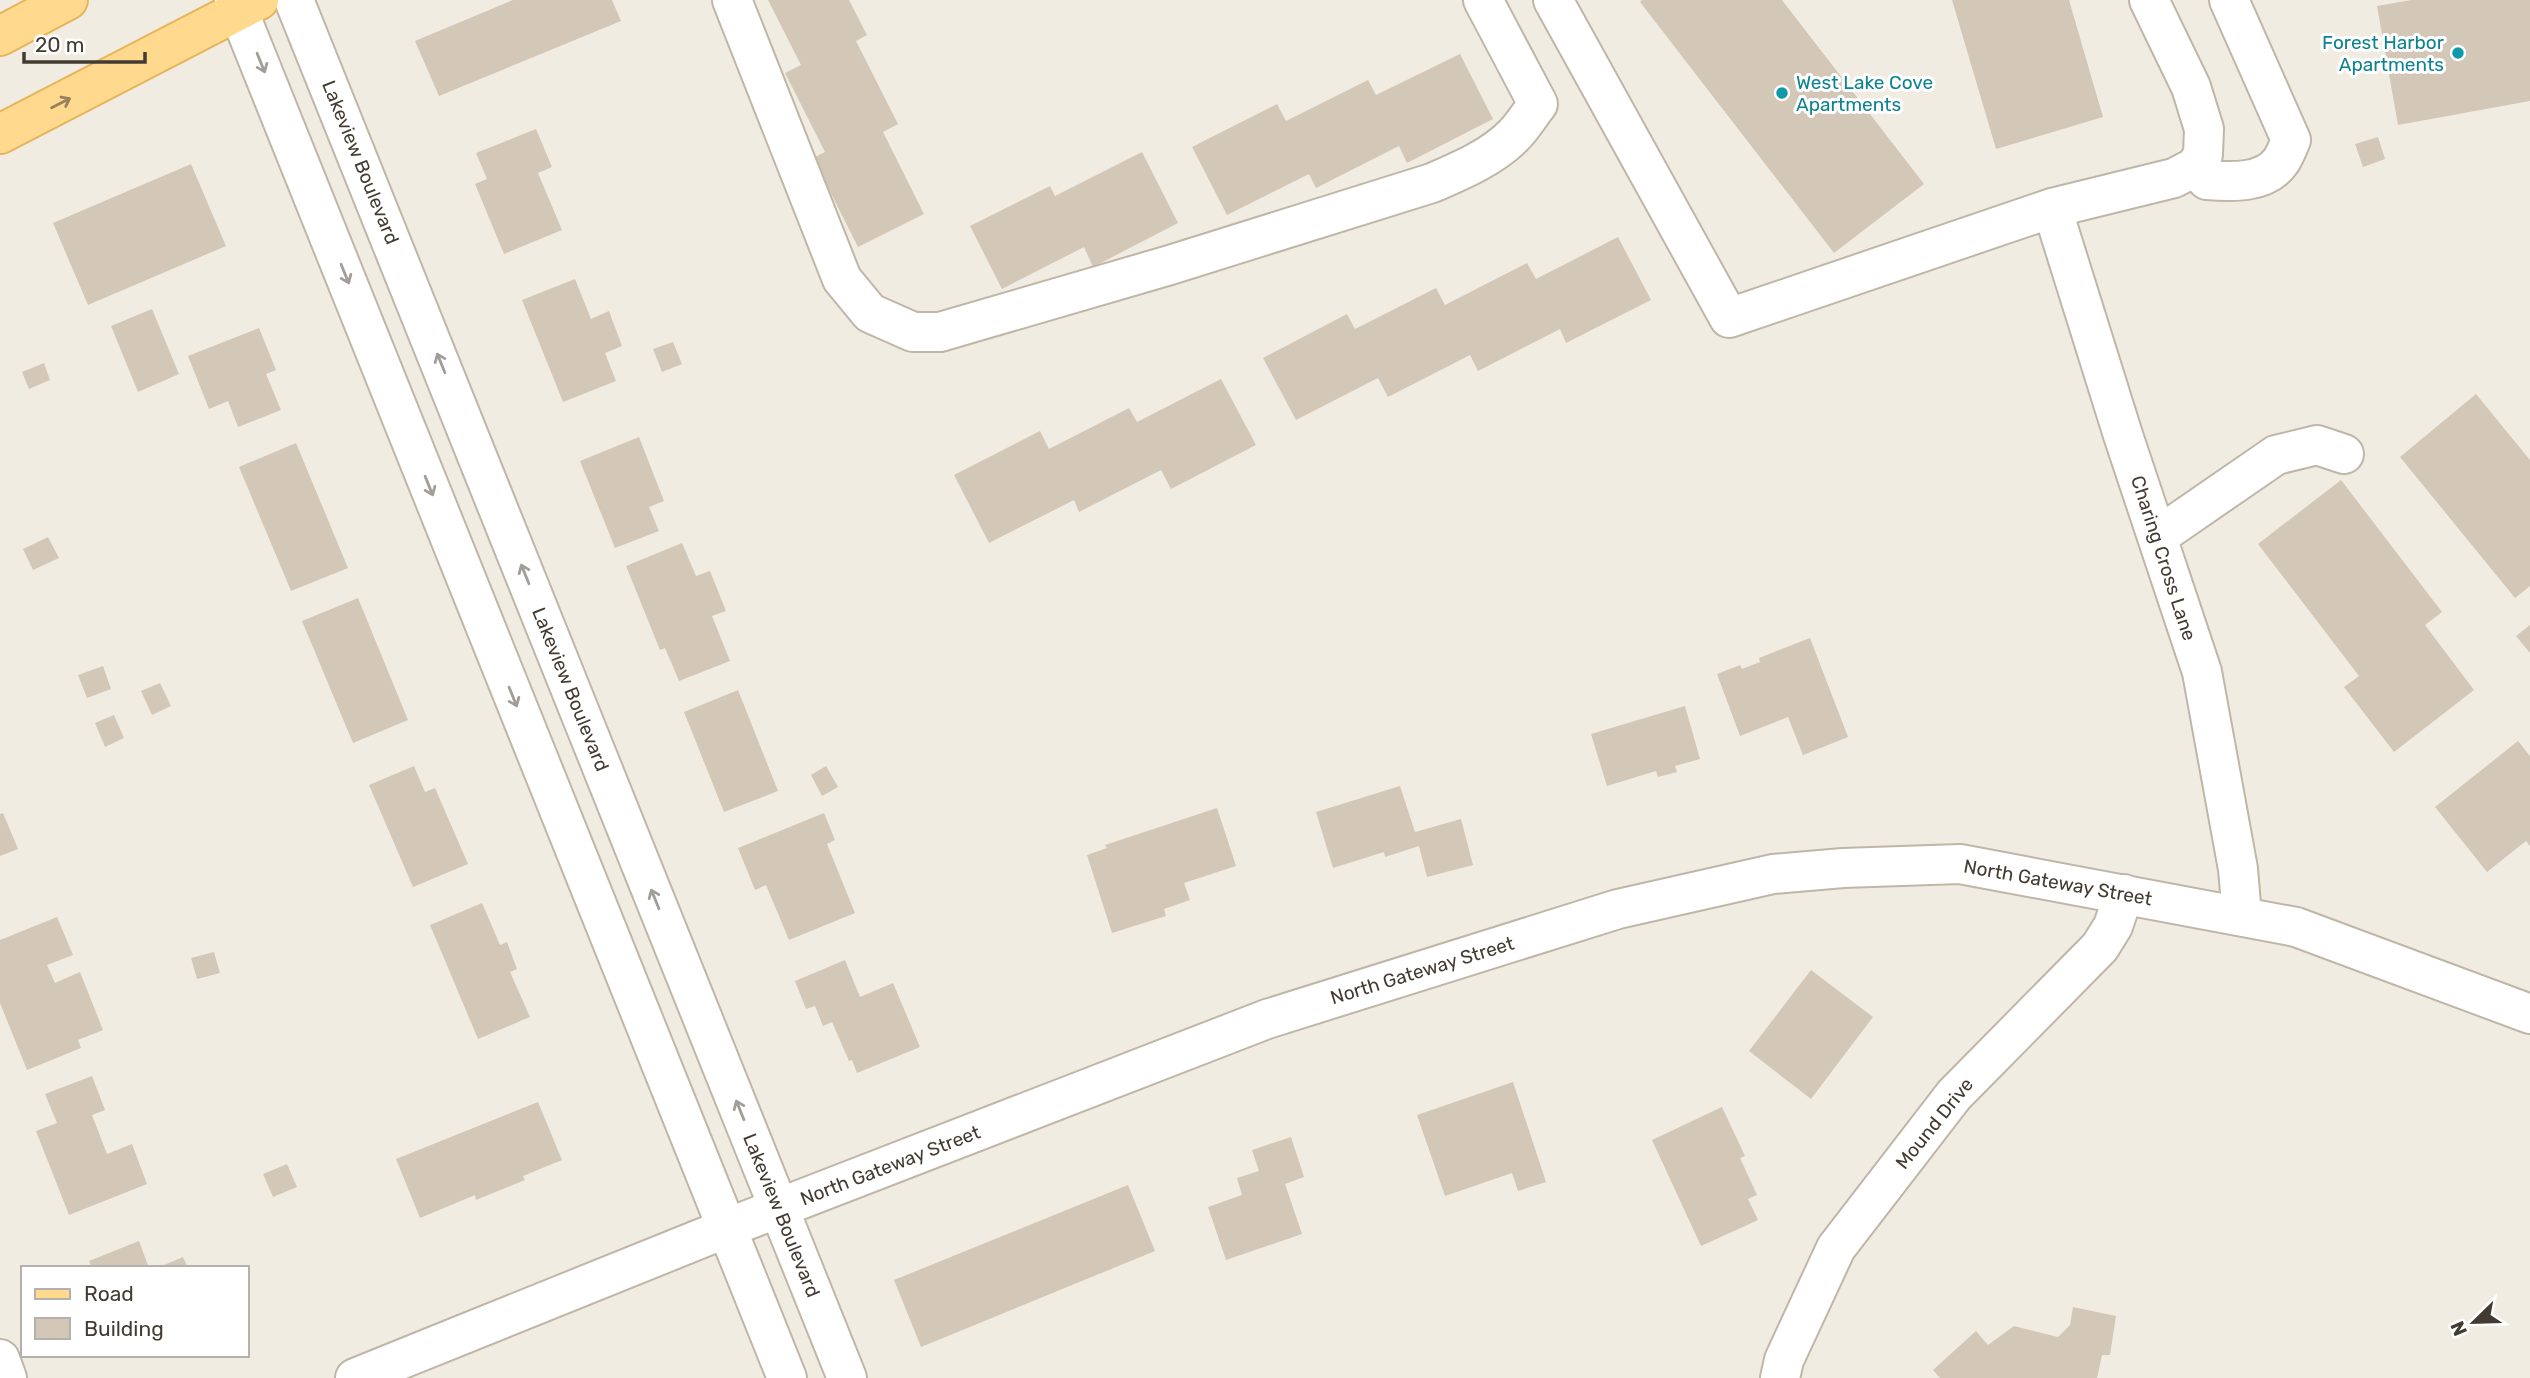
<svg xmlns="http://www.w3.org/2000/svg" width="2530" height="1378" font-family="Rubik,sans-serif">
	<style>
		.building { fill: #d3c7b7 }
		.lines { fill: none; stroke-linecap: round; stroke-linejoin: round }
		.minor-casing { stroke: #c0b6a7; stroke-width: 42 }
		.major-casing { stroke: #e6b55b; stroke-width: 42 }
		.minor { stroke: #fff; stroke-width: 38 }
		.major { stroke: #ffd98d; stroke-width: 38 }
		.oneway { stroke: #a19d98 }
		.oneway2 { stroke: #98825b }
		.culture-dot { fill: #0f9aa8; stroke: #fff; stroke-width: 2.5 }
		.labels { text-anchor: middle; stroke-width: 6; stroke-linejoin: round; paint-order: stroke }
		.culture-label { font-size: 19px; fill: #0d838f; stroke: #fff; text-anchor: end }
		.street-label { font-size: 19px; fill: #433b32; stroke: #fff }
	</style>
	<rect width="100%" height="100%" fill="#f1ece2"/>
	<path class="building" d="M513,0h99l9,21 -182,75 -24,-55z
		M768,0h81l18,35 -11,6 42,83 -15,8 41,82 -66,33 -45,-89 12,-6 -40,-79 16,-8z
		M1642,0h140l142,184 -90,69 -194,-251z
		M1952,0h117l34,117 -107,32z
		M2411,0h119v101l-132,24 -21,-119z
		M1460,54l33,65 -86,44 -8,-17 -83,42 -7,-14 -82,41 -35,-68 85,-43 9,17 82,-41 8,15z
		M536,129l16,38 -14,6 24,57 -58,24 -29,-70 12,-5 -11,-26z
		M2378,137l7,22 -22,8 -8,-23z
		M1142,152l36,71 -85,44 -9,-20 -82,42 -32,-63 80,-40 5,10z
		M191,164l35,82 -138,59 -35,-82z
		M1618,237l33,63 -85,43 -6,-14 -82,42 -8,-16 -82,42 -10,-19 -82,42 -33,-62 84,-44 8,15 81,-41 9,17 82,-42 9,16z
		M575,279l16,40 18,-8 13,35 -17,7 11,28 -53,21 -41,-102z
		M152,309l27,65 -41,18 -27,-66z
		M259,328l17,42 -10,4 15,36 -43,17 -10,-26 -19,8 -21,-53z
		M673,342l9,22 -20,8 -9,-23z
		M44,363l6,17 -21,9 -7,-17z
		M1221,379l35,66 -85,44 -10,-19 -82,42 -5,-12 -85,43 -35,-68 86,-44 9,18 80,-41 8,14z
		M2476,394l54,66v126l-15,12 -115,-141z
		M639,437l25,64 -15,6 10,24 -44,17 -35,-87z
		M296,443l52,125 -57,23 -52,-124z
		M2341,480l101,132 -17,13 49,65 -80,62 -50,-65 15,-11 -101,-132z
		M48,537l11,21 -26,12 -10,-21z
		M682,543l14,33 14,-5 16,40 -14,5 18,45 -51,20 -14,-33 -5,2 -34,-84z
		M358,598l50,122 -55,23 -51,-122z
		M2530,625v28l-14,-17z
		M1810,638l38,99 -45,18 -15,-38 -48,19 -23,-62 23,-9 2,4 18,-7 -1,-4z
		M103,666l8,23 -24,9 -9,-23z
		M160,683l11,23 -19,9 -11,-24z
		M738,690l40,101 -54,21 -40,-100z
		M1685,706l15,53 -25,7 2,6 -19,5 -2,-6 -49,15 -16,-52z
		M114,715l10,23 -19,9 -10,-24z
		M2518,741l12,15v90l-4,-5 -39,31 -52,-65z
		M414,766l11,26 10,-4 33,76 -55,23 -44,-102z
		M826,766l12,21 -16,9 -11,-21z
		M1400,786l15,46 46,-13 12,46 -46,12 -8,-31 -34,11 -1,-5 -51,16 -17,-56z
		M1217,808l19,58 -52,17 6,17 -26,9 2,7 -54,17 -25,-78 20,-7 -2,-3z
		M3,813l15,36 -18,7v-42z
		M824,813l11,27 -8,4 28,69 -66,27 -23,-55 -11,5 -17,-42z
		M482,903l18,42 7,-3 10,27 -7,3 20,45 -52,22 -48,-114z
		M57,917l16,38 -26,10 8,18 25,-11 23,58 -25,10 3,8 -54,22 -27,-67v-63z
		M214,952l6,21 -23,6 -6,-21z
		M845,960l15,37 33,-14 27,64 -63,26 -5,-13 -3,1 -17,-39 -9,4 -8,-20 -9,3 -11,-28z
		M1811,970l62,47 -62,82 -62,-48z
		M92,1076l13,34 -13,5 15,39 25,-10 15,40 -78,31 -33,-84 21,-8 -12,-29z
		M1513,1082l33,100 -28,9 -6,-18 -67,23 -28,-81z
		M538,1102l24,58 -39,16 2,4 -49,20 -1,-5 -55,23 -24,-59z
		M1722,1107l23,49 -5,2 17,37 -9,4 10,21 -57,26 -49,-106z
		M1291,1137l13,40 -19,7 17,50 -76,26 -18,-53 34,-12 -5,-17 22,-7 -7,-21z
		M287,1164l10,23 -24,10 -10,-23z
		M1128,1185l27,66 -234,96 -27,-67z
		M139,1241l10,27h-57l-3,-7z
		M183,1257l5,11h-31z
		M2073,1307l43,9 -6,39h-8l-5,23h-157l-7,-8 43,-39 12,14 26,-19 44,11 12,-12z"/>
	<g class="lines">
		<g class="minor-casing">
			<path id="minor" d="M234,0l553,1378
				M294,0l553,1378
				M732,0l110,279 28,34 43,19h27l230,-67 262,-82c28,-12 61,-26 82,-48 9,-9 16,-21 24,-31l-55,-104
				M1553,0l176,318 323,-110 122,-30 21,-11 8,-12 1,-26 -13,-42 -42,-87
				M2195,167l12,13c24,2 58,4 74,-19 4,-6 7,-14 10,-21l-62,-140
				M2052,208l71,227 79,237 36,197 4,47
				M2157,537l119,-82 41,-10 27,9
				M0,1359l7,19
				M355,1378l372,-150 540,-209 351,-110 155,-35 70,-6 117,-4 336,63 234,87
				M1780,1378l4,-18 52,-112 118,-153 146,-148 13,-21 11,-32"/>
		</g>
		<g class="major-casing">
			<path id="major" d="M0,36l68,-36
				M0,134l259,-134"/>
		</g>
		<use href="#minor" class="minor"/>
		<use href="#major" class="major"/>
	</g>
	<defs><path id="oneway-shaft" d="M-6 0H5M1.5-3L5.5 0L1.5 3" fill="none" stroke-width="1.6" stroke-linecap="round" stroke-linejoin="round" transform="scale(1.75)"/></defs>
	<g class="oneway">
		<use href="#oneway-shaft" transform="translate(261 63) rotate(68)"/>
		<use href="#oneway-shaft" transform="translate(345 274) rotate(68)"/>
		<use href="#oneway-shaft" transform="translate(441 363) rotate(-112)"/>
		<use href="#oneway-shaft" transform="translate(429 486) rotate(68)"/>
		<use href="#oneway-shaft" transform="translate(525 574) rotate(-112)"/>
		<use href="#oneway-shaft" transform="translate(513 697) rotate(68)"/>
		<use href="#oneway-shaft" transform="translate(655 899) rotate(-112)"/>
		<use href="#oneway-shaft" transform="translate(740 1110) rotate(-112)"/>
	</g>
	<use class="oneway2" href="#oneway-shaft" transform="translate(61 103) rotate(-27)"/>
	<g class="culture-dot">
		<circle cx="2458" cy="53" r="7"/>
		<circle cx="1782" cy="93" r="7"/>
	</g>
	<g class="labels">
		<g class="culture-label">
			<text x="2444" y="49">Forest Harbor<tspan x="2444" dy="22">Apartments</tspan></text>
			<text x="1796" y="89" text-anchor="start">West Lake Cove<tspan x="1796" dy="22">Apartments</tspan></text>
		</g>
		<g class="street-label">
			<text transform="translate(361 162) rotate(68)" y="7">Lakeview Boulevard</text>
			<text transform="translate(2164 558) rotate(72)" y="7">Charing Cross Lane</text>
			<text transform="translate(571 689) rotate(68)" y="7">Lakeview Boulevard</text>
			<text transform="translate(2058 882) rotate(10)" y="7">North Gateway Street</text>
			<text transform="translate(1422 970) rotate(-17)" y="7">North Gateway Street</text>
			<text transform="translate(1934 1123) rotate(-51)" y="7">Mound Drive</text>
			<text transform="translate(890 1165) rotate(-21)" y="7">North Gateway Street</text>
			<text transform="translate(782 1215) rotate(68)" y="7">Lakeview Boulevard</text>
		</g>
	</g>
	<rect x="21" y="1266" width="228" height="91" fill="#ffffff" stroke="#b4b1ad" stroke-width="2"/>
	<rect x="35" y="1289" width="35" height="10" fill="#ffd98d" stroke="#b4b1ad" stroke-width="2"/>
	<text x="84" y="1301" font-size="21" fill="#433b32">Road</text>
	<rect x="35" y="1318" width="35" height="21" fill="#d3c7b7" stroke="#b4b1ad" stroke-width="2"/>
	<text x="84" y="1336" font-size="21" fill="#433b32">Building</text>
	<g transform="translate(2474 1322) rotate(247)" stroke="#ffffff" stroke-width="5" paint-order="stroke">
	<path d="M0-5L12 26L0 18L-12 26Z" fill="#433b32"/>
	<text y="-10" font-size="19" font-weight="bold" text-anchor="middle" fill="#433b32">N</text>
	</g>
	<path d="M24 52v10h121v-10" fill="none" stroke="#433b32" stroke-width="3.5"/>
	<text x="35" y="52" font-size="21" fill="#433b32" stroke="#ffffff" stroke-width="5" paint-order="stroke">20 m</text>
</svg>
